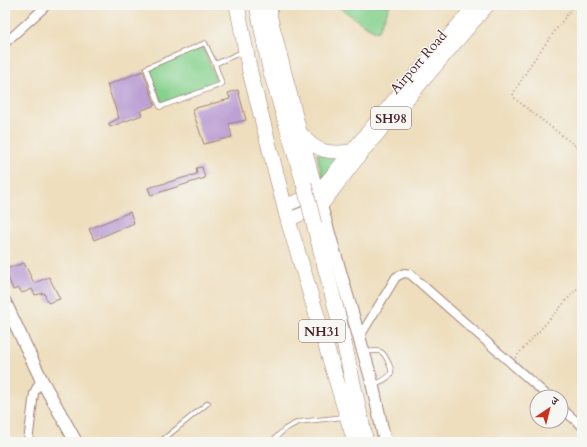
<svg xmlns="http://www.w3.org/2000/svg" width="587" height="447" font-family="Cardo,'Noto Serif Devanagari',serif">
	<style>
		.green { fill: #88d28f; stroke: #69785d }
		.building { fill: #bda1d4 }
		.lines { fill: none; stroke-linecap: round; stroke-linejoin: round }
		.lane-casing { stroke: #9c7e74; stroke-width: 5.5 }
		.street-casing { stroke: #9c7e74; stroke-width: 10 }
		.secondary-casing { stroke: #9c7e74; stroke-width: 14 }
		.primary-casing { stroke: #9c7e74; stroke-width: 14 }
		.highway-casing { stroke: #9c7e74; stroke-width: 16 }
		.path { stroke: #9c7e74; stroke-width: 1.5; stroke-dasharray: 1 3; stroke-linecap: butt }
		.lane { stroke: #fff; stroke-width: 4 }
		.street { stroke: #fff; stroke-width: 8 }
		.secondary { stroke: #fff; stroke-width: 12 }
		.primary { stroke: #fff; stroke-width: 13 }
		.highway { stroke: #fff; stroke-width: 15 }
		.highway-bridge-casing { stroke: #9c7e74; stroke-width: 16; stroke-linecap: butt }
		.highway-bridge { stroke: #fff; stroke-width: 15 }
		.labels { text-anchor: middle; stroke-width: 3; stroke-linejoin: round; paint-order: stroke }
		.shield { fill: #f6f6f2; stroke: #7e6067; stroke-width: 1 }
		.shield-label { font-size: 13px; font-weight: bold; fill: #4a1f2b }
		.street-label { font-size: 14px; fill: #4a1f2b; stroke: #f6f6f2 }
	</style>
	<rect width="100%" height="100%" fill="#f6f6f2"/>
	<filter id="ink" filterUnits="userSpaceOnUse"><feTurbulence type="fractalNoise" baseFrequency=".025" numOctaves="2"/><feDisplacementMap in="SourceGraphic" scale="8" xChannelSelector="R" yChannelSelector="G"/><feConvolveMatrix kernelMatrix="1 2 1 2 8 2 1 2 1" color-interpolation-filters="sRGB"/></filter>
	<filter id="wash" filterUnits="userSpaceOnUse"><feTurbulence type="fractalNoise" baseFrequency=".012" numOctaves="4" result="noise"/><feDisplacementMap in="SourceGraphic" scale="16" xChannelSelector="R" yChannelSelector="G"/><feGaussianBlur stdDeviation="0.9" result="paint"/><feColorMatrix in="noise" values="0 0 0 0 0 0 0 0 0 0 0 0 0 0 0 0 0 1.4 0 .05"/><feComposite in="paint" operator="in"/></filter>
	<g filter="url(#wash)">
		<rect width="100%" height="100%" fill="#eedebd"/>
		<path class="green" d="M336,5h54l-12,27 -14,-7z
			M203,47l14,36 -55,20 -13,-34z
			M317,154l20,2 2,4 -14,17h-3z"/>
		<g id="blocks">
			<path class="building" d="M143,71l12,34 -15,6 2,4 -32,12 -2,-3 11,-6 -12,-33z
				M238,90l8,30 -17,4 3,13 -28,7 -12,-35 38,-10 -2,-6z
				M202,167l3,11 -54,17 -3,-7 49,-14 -1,-6z
				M130,212l4,11 -40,17 -5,-11z
				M24,263l10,20 15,-6 11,22 -12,4 -4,-10 -9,2 -3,-6 -10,4 -3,-5 -6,2 -8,-21z"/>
		</g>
	</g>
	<g filter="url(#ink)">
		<use href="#blocks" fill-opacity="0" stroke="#9c7e74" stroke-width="1"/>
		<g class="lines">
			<g class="lane-casing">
				<path id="lane" d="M215,64l-10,-21 -59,25 14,39 62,-23 -7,-20 29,-13
					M365,352c15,-2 18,-3 24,12 1,2 3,6 2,9 -2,6 -12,9 -18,12
					M160,442l48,-39
					M271,442l14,-13 13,-7 46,-5"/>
			</g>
			<g class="street-casing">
				<path id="street" d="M5,43l42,-38
					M359,338l37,-61 8,-4 6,1 139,123
					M561,408l21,18
					M28,442l6,-49 7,-14"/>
			</g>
			<g class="secondary-casing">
				<path id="secondary" d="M321,206l50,172 14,64
					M5,302l36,77 35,63"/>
			</g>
			<g class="primary-casing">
				<path id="primary" d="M270,5l1,13 29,113 19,68
					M302,134c14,18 27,20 49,17
					M284,206l33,-13 86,-104 72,-84
					M288,220l33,-14 44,-57 123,-144"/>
			</g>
			<g class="highway-casing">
				<path id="highway" d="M237,5l13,67 38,148 67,222
					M257,5l13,64 34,115
					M314,224l25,96 27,122"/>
			</g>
			<path class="path" d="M574,5l-43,59 -18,30 2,5 67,52
				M515,358l67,-75"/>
			<use href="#lane" class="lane"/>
			<use href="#street" class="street"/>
			<use href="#secondary" class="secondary"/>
			<use href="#primary" class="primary"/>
			<use href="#highway" class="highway"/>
			<g class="highway-bridge-casing">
				<path id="highway-bridge" d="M304,184l10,40"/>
			</g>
			<use href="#highway-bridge" class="highway-bridge"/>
		</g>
	</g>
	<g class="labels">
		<g class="shield">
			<rect x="371" y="107" width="40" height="22" rx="3"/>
			<rect x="299" y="320" width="46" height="22" rx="3"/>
		</g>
		<g class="shield-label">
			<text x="391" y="123">SH98</text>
			<text x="322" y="336">NH31</text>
		</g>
		<g class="street-label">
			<text transform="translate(418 62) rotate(-49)" y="5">Airport Road</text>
		</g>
	</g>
	<rect width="587" height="447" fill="none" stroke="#f6f6f2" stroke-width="20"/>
	<g transform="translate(549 409) rotate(35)"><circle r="19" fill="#f6f6f2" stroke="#b1a0a2"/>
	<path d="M0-3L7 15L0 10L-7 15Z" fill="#c8321e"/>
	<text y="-6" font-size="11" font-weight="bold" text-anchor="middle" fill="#4a1f2b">उ</text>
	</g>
</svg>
